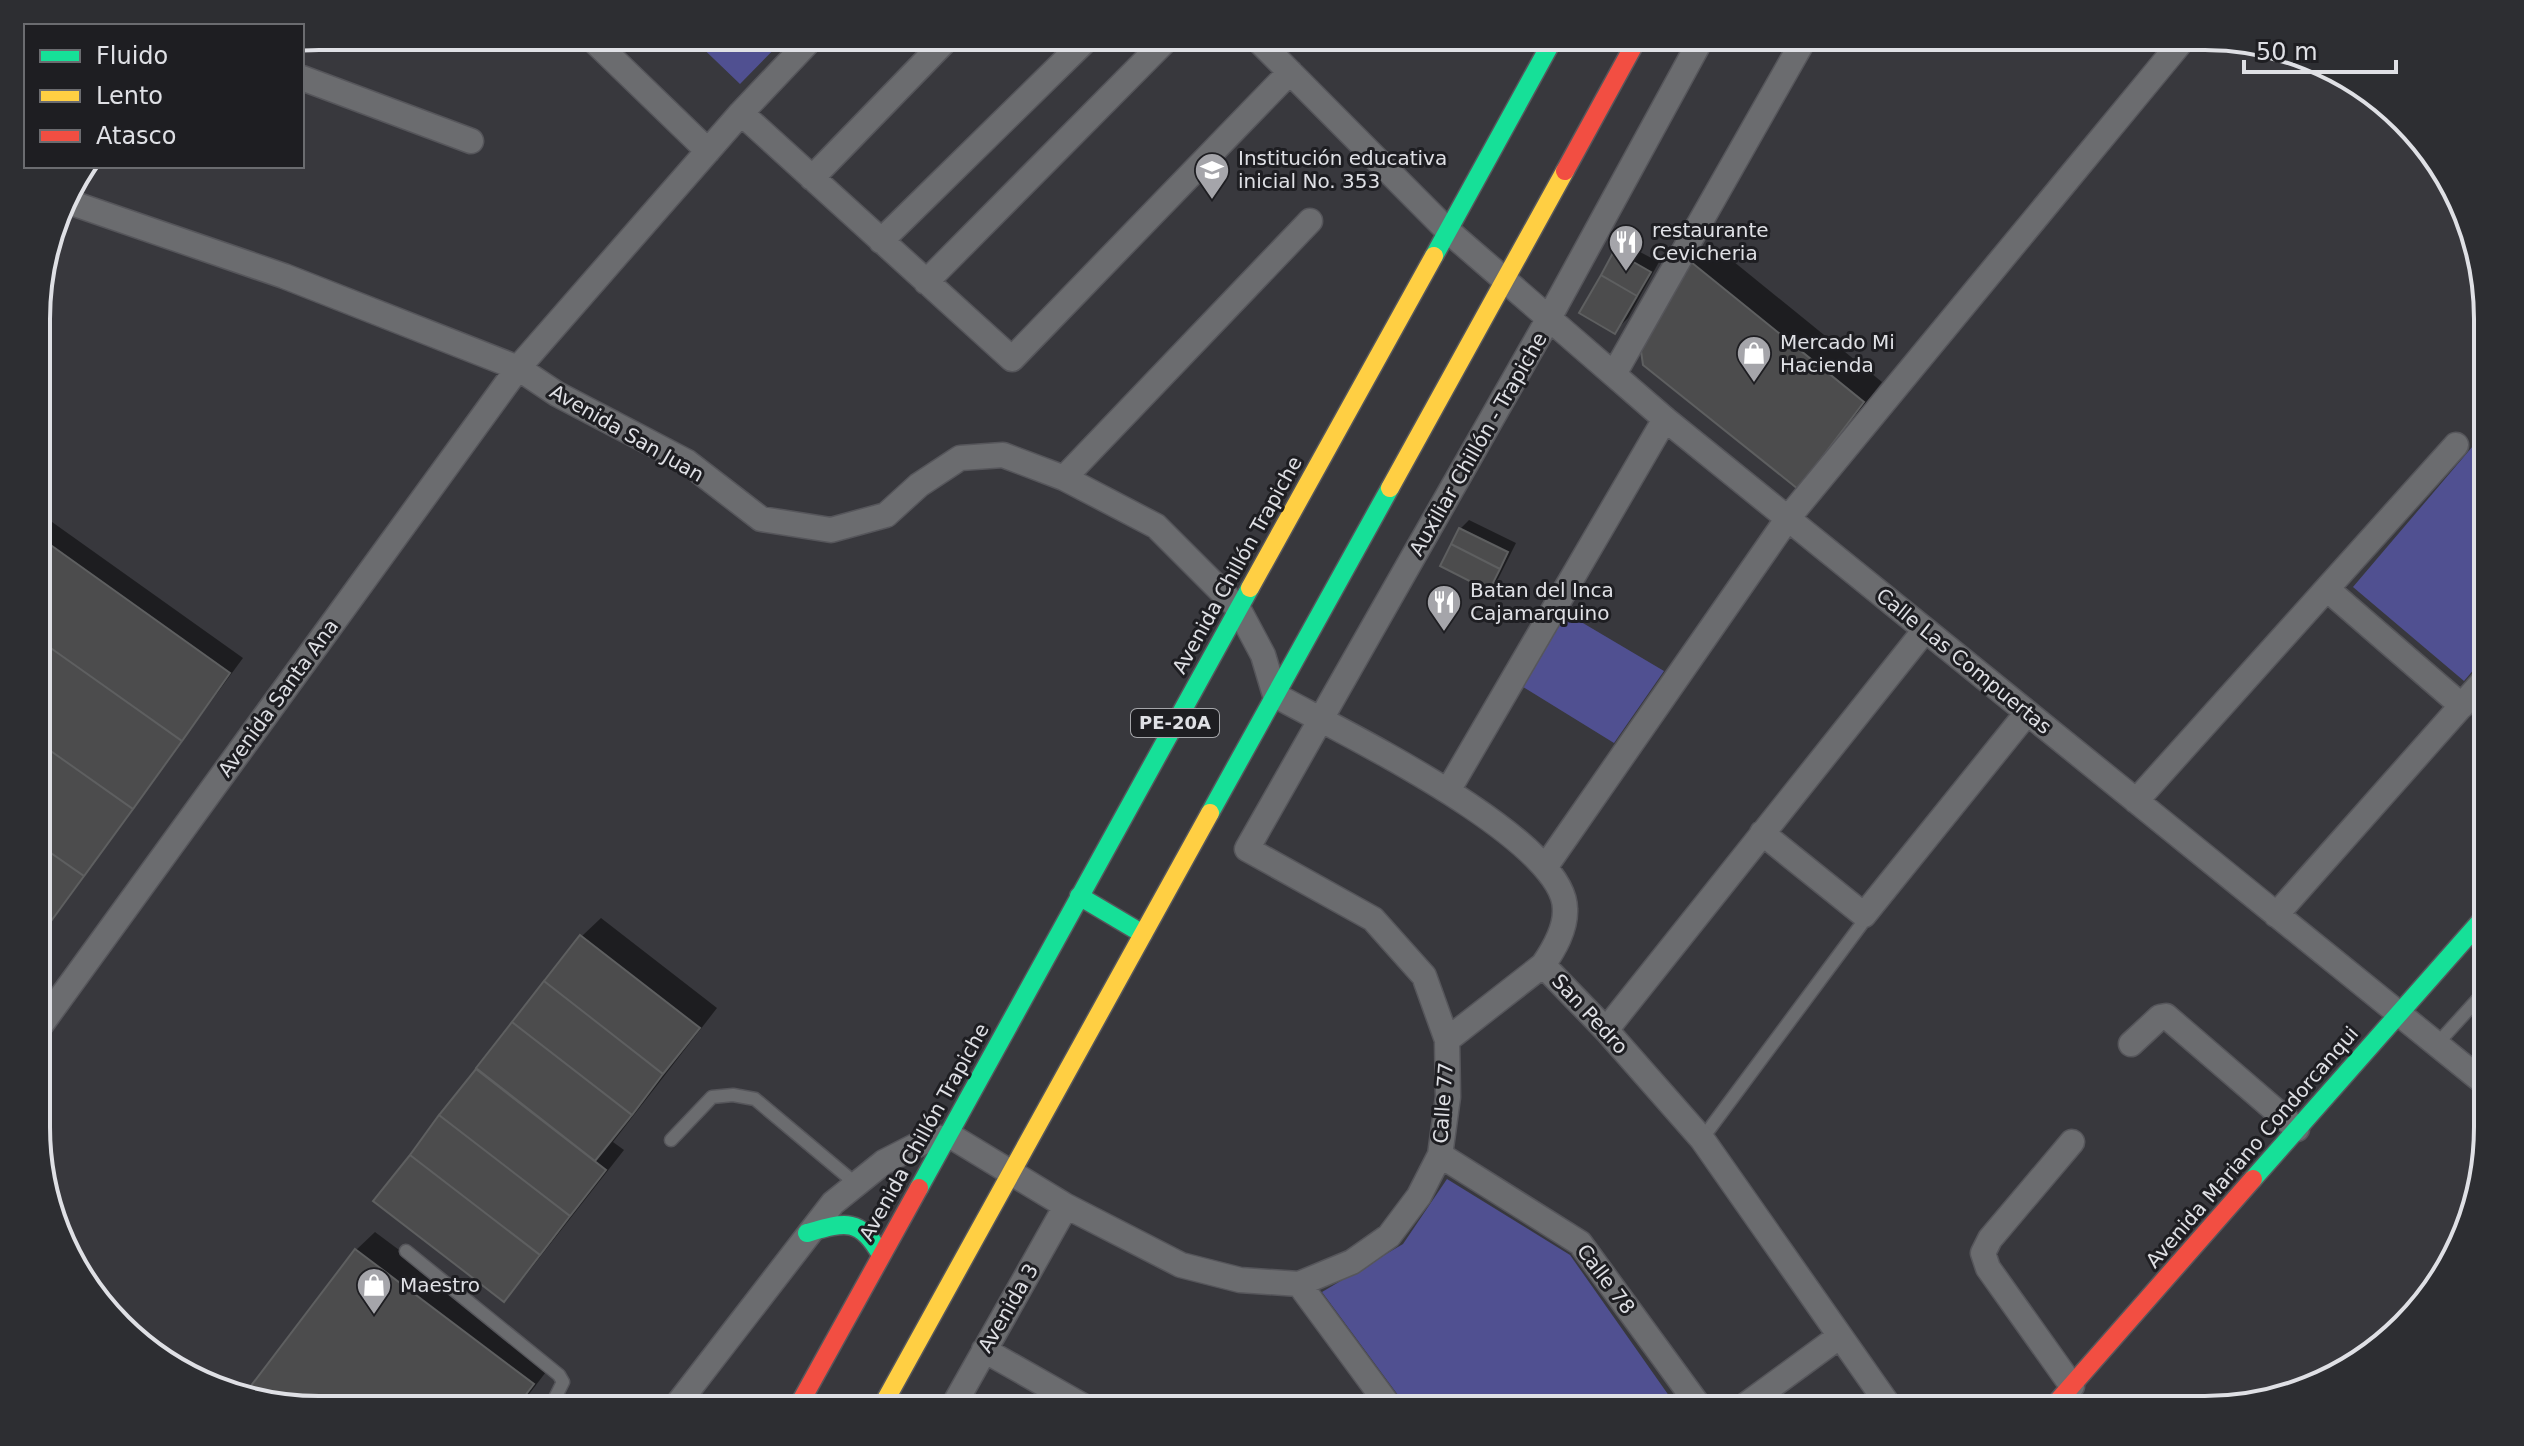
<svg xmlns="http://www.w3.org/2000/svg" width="2524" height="1446" font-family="'DejaVu Sans',sans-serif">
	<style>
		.green { fill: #505091 }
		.shadow { fill: #0007 }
		.building { fill: #4c4c4d; stroke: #5e5f60; stroke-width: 2 }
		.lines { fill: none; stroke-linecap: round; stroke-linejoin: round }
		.lane-casing { stroke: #56565b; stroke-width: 15 }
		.street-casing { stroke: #56565b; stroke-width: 27 }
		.fast-casing { stroke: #56565b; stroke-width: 21 }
		.slow-casing { stroke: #56565b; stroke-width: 21 }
		.jam-casing { stroke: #56565b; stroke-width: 21 }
		.lane { stroke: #6b6c6f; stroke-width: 12 }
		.street { stroke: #6b6c6f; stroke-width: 24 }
		.fast { stroke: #16e098; stroke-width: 18 }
		.slow { stroke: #ffcf43; stroke-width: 18 }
		.jam { stroke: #f24e42; stroke-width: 18 }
		.labels { text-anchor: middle; stroke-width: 6; stroke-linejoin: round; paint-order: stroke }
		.shield { fill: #1e1e22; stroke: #a5a6aa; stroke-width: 2 }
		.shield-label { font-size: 18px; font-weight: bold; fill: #dfe0e5 }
		.poi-label { font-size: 20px; fill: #dfe0e5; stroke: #1e1e22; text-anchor: start }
		.street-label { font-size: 20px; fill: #dfe0e5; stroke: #1e1e22 }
		.rim { fill: none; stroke: #dfe0e5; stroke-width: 4 }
	</style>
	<rect width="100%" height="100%" fill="#38383d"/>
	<path class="green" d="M690,36h87l5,5 -42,43z
		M2473,446l14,12v196l-23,27 -111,-94z
		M1566,613l98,58 -50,72 -91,-56z
		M1447,1179l123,76 109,155h-270l-87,-118 81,-48z"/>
	<path class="shadow" d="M1625,244l34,18 -31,56 -14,14 2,-79z
		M1712,244l170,138 -66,86 -173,-116 50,-89z
		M38,512l205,146 -205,279z
		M1469,520l47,23 -18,36 -9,9 -29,-59z
		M601,918l116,90 -104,134 11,8 -102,130 -18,19 -128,-98 206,-265z
		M375,1232l177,132 -35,46h-198l-70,-19 107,-141z"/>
	<path class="building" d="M1614,251l37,21 -14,24 -36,-21z
		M1691,262l173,140 -66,87 -155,-124 -2,-14z
		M1601,275l36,21 -22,38 -36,-21z
		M1459,528l49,24 -8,17 -49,-25z
		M38,536l192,137 -48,68 -144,-102z
		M1451,544l49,25 -11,22 -49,-25z
		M38,639l144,102 -49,68 -95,-67z
		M38,742l95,67 -49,67 -46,-32z
		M38,844l46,32 -46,63z
		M580,935l120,93 -37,46 -119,-93z
		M544,981l119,93 -31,41 -120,-93z
		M512,1022l120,93 -37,46 -119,-93z
		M476,1069l130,101 -36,46 -131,-101z
		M439,1115l131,101 -30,39 -130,-100z
		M410,1155l130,100 -36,47 -131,-101z
		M355,1249l179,135 -20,26h-195l-72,-19z"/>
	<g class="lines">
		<g class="lane-casing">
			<path id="lane" d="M2437,1044l50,-55
				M1702,1139l159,-214 3,-10
				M671,1140l41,-43 21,-2 22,4 100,84
				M406,1251l153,124 4,7 -14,28"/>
		</g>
		<g class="street-casing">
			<path id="street" d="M589,36l119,115
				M1254,36l193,194 218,189 822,666
				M302,78l169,63
				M741,113l271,246 278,-287
				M812,178l138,-142
				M63,200l221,76 234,92 39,26 130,68 74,57 70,11 55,-15 33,-30 41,-27 43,-3 61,23 92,48 82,82 25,47 12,40c59,33 290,143 290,214 1,20 -11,40 -22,56l63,65 96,109 190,271
				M881,241l209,-205
				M926,282l244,-246
				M1614,374l192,-338
				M1064,478l246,-257
				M2327,589l135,117
				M1449,789l216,-370
				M2136,801l320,-356
				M1762,833l102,82 163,-202
				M1546,866l242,-348 398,-482
				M2276,915l211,-238
				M38,1029l480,-661 223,-255 73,-77
				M1606,1030l319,-400
				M1447,1040l96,-75
				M2131,1044l29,-27 6,-1 131,113
				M1440,1155l140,88 122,167
				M1299,1284l93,126
				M984,1350l106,60
				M2072,1386l-84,-118 -5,-15 7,-14 82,-97
				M673,1410l160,-207 51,-41 47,-24h23l112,68 115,59 59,15 59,4 53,-22 37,-26 30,-40 21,-41 8,-58 -1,-57 -23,-64 -51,-57 -126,-70 302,-531 154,-282
				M951,1410l115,-204
				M1739,1410l101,-74"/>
		</g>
		<g class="fast-casing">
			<path id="fast" d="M1434,256l121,-220
				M1210,813l180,-325
				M1079,896l64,38
				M2253,1179l234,-265
				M919,1188l331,-600
				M807,1233c38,-11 53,-16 74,22"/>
		</g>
		<g class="slow-casing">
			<path id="slow" d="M1390,488l175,-317
				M1250,588l184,-332
				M880,1410l330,-597"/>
		</g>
		<g class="jam-casing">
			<path id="jam" d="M1565,171l74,-135
				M2051,1409l202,-230
				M796,1410l123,-222"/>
		</g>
		<use href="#lane" class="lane"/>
		<use href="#street" class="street"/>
		<use href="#fast" class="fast"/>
		<use href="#slow" class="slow"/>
		<use href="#jam" class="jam"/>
	</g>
	<defs>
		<g id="school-pin" transform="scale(1.8)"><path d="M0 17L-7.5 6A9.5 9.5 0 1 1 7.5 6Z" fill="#a5a5aa" stroke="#1e1e22"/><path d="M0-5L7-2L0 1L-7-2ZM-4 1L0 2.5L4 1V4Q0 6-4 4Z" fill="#fff"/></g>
		<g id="restaurant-pin" transform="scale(1.8)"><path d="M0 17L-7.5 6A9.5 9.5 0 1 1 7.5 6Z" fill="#a5a5aa" stroke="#1e1e22"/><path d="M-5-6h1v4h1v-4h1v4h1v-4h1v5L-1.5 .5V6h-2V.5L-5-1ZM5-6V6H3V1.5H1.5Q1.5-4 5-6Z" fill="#fff"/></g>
		<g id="shop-pin" transform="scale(1.8)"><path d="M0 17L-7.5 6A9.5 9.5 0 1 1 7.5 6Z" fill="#a5a5aa" stroke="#1e1e22"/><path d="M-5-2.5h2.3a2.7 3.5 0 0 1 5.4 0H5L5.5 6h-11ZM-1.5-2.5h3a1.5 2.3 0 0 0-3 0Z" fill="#fff"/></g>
	</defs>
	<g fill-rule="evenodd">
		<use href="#school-pin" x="1212" y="170"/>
		<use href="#restaurant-pin" x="1626" y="242"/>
		<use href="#shop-pin" x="1754" y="353"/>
		<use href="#restaurant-pin" x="1444" y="602"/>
		<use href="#shop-pin" x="374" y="1285"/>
	</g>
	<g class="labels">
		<rect class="shield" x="1131" y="709" width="88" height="28" rx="6"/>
		<g class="shield-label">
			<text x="1175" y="729">PE-20A</text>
		</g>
		<g class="poi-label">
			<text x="1238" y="165">Institución educativa<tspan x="1238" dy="23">inicial No. 353</tspan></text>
			<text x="1652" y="237">restaurante<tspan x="1652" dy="23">Cevicheria</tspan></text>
			<text x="1780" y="349">Mercado Mi<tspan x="1780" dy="23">Hacienda</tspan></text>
			<text x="1470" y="597">Batan del Inca<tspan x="1470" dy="23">Cajamarquino</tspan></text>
			<text x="400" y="1292">Maestro</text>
		</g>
		<g class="street-label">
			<text transform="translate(627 433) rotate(30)" y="7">Avenida San Juan</text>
			<text transform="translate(1478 444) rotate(-60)" y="7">Auxiliar Chillón - Trapiche</text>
			<text transform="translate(1237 565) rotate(-61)" y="7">Avenida Chillón Trapiche</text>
			<text transform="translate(1964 661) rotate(39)" y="7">Calle Las Compuertas</text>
			<text transform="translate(278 698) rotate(-54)" y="7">Avenida Santa Ana</text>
			<text transform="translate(1590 1014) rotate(47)" y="7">San Pedro</text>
			<text transform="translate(1443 1103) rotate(-86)" y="7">Calle 77</text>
			<text transform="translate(924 1132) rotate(-61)" y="7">Avenida Chillón Trapiche</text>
			<text transform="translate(2252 1147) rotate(-49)" y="7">Avenida Mariano Condorcanqui</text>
			<text transform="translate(1606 1279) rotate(53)" y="7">Calle 78</text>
			<text transform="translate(1008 1308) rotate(-60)" y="7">Avenida 3</text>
		</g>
	</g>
	<path d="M0 0H2524V1446H0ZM319 50H2205A269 269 0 0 1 2474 319V1127A269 269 0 0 1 2205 1396H319A269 269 0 0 1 50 1127V319A269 269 0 0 1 319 50Z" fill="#2d2e32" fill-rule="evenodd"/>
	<path class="rim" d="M319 50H2205A269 269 0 0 1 2474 319V1127A269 269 0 0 1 2205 1396H319A269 269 0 0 1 50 1127V319A269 269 0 0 1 319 50Z"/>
	<rect x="24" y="24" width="280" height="144" fill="#1e1e22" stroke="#6b6c70" stroke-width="2"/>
	<rect x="40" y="50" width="40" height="12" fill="#16e098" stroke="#6b6c70" stroke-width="2"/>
	<text x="96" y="64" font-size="24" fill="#dfe0e5">Fluido</text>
	<rect x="40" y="90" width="40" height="12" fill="#ffcf43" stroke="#6b6c70" stroke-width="2"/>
	<text x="96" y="104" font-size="24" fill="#dfe0e5">Lento</text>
	<rect x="40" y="130" width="40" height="12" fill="#f24e42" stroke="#6b6c70" stroke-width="2"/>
	<text x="96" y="144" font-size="24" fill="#dfe0e5">Atasco</text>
	<path d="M2244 60v12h152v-12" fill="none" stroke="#dfe0e5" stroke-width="4"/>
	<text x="2256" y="60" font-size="24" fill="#dfe0e5" stroke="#1e1e22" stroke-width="6" paint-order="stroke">50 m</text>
</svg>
